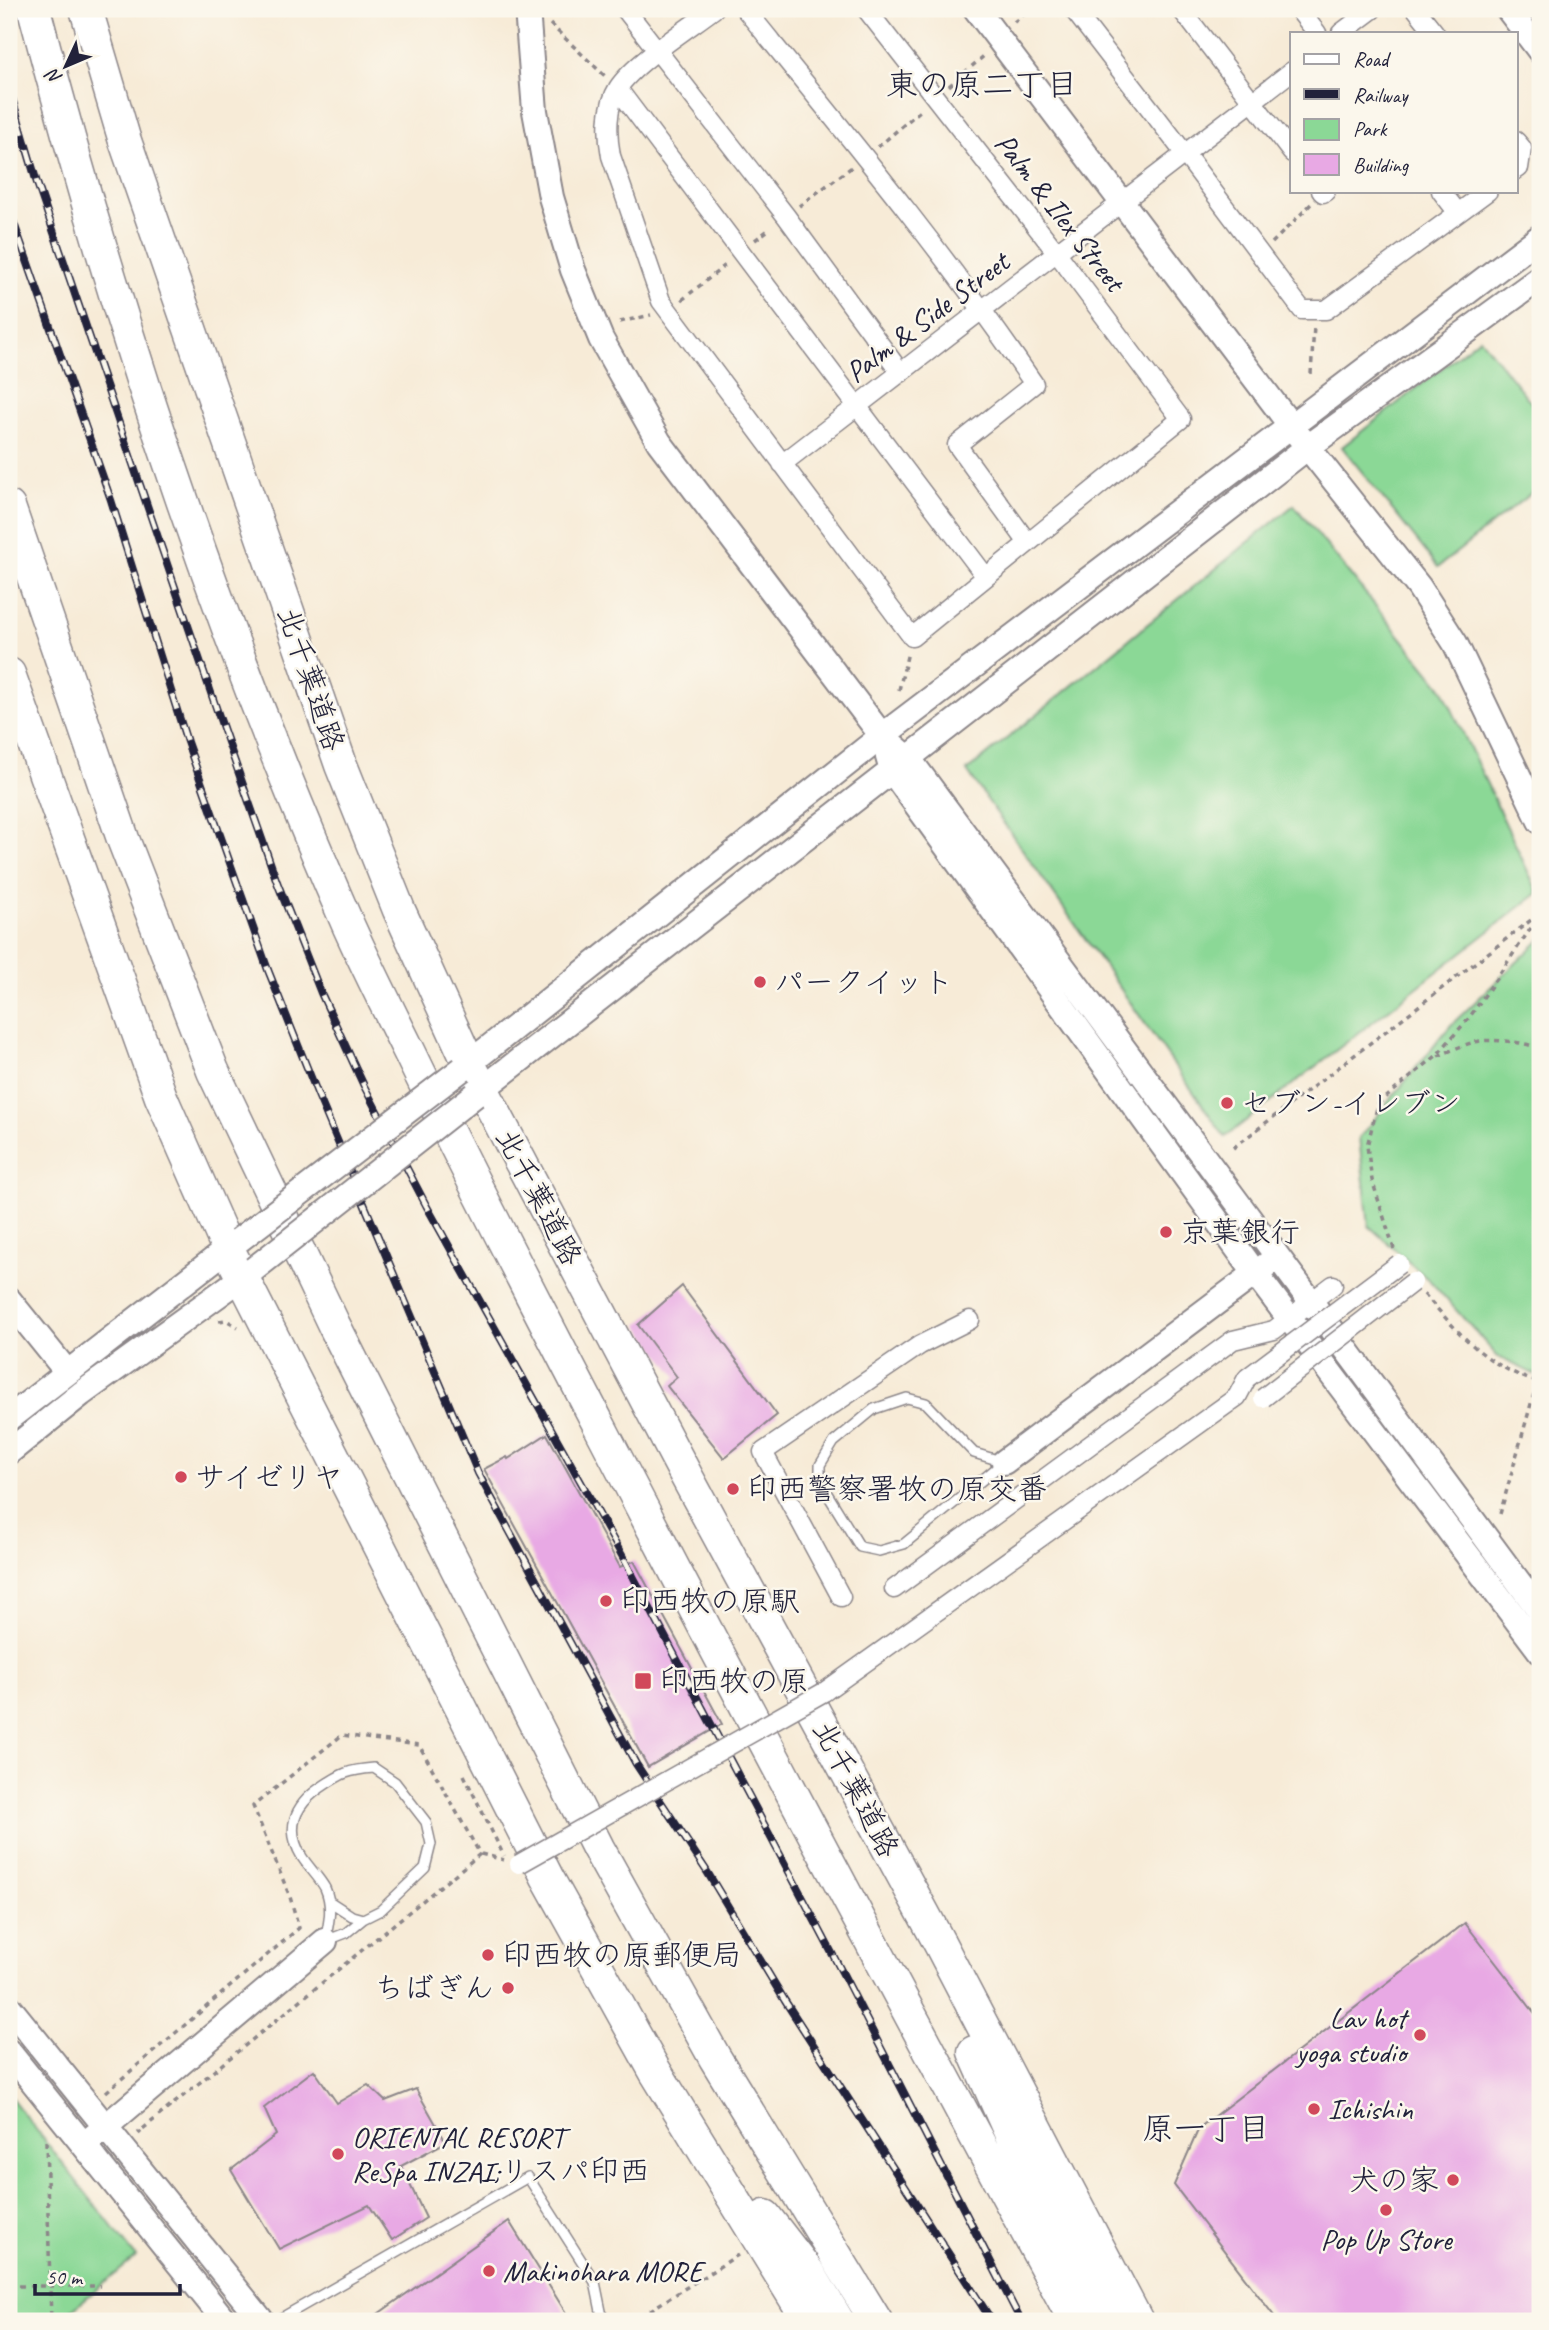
<svg xmlns="http://www.w3.org/2000/svg" width="1549" height="2330" font-family="Caveat,'Klee One',sans-serif">
	<style>
		.green { fill: #8bd896; stroke: #567d68; stroke-width: 2 }
		.building { fill: #e8a9e4 }
		.lines { fill: none; stroke-linecap: round; stroke-linejoin: round }
		.lane-casing { stroke: #8c8689; stroke-width: 12 }
		.street-casing { stroke: #8c8689; stroke-width: 21 }
		.secondary-casing { stroke: #8c8689; stroke-width: 28 }
		.highway-casing { stroke: #8c8689; stroke-width: 35 }
		.path { stroke: #8c8689; stroke-width: 3.5; stroke-dasharray: 5 5; stroke-linecap: butt }
		.lane { stroke: #fff; stroke-width: 9 }
		.street { stroke: #fff; stroke-width: 18 }
		.secondary { stroke: #fff; stroke-width: 24 }
		.highway { stroke: #fff; stroke-width: 32 }
		.rail-casing { stroke: #22223b; stroke-width: 8 }
		.rail { stroke: #fbf7ec; stroke-width: 5; stroke-dasharray: 16; stroke-linecap: butt }
		.street-bridge-casing { stroke: #8c8689; stroke-width: 21; stroke-linecap: butt }
		.secondary-bridge-casing { stroke: #8c8689; stroke-width: 28; stroke-linecap: butt }
		.path-bridge { stroke: #8c8689; stroke-width: 3.5; stroke-dasharray: 5 5; stroke-linecap: butt }
		.street-bridge { stroke: #fff; stroke-width: 18 }
		.secondary-bridge { stroke: #fff; stroke-width: 24 }
		.poi-dot { fill: #d1495b; stroke: #fbf7ec; stroke-width: 2.5 }
		.labels { text-anchor: middle; stroke-width: 5; stroke-linejoin: round; paint-order: stroke }
		.street-label { font-size: 30px; fill: #22223b; stroke: #fbf7ec }
		.poi-label { font-size: 30px; fill: #22223b; stroke: #fbf7ec; text-anchor: start }
		.neighbourhood-label { font-size: 32px; fill: #22223b; stroke: #fbf7ec }
	</style>
	<rect width="100%" height="100%" fill="#fbf7ec"/>
	<filter id="ink" filterUnits="userSpaceOnUse"><feTurbulence type="fractalNoise" baseFrequency=".0143" numOctaves="2"/><feDisplacementMap in="SourceGraphic" scale="14" xChannelSelector="R" yChannelSelector="G"/><feConvolveMatrix kernelMatrix="1 2 1 2 8 2 1 2 1" color-interpolation-filters="sRGB"/></filter>
	<filter id="wash" filterUnits="userSpaceOnUse"><feTurbulence type="fractalNoise" baseFrequency=".00686" numOctaves="4" result="noise"/><feDisplacementMap in="SourceGraphic" scale="28" xChannelSelector="R" yChannelSelector="G"/><feGaussianBlur stdDeviation="1.57" result="paint"/><feColorMatrix in="noise" values="0 0 0 0 0 0 0 0 0 0 0 0 0 0 0 0 0 1.4 0 .05"/><feComposite in="paint" operator="in"/></filter>
	<g filter="url(#wash)">
		<rect width="100%" height="100%" fill="#f7ebd7"/>
		<path class="green" d="M1480,338l60,76v72l-102,81 -96,-120z
			M1294,505l148,183 96,205 -313,244 -258,-366z
			M1540,940v437l-42,-20 -66,-74 -63,-57 -10,-88 92,-113z
			M9,2095l127,162 -78,64h-49z"/>
		<g id="blocks">
			<path class="building" d="M682,1286l95,129 -53,43 -57,-72 10,-9 -39,-52z
				M547,1434l73,133 14,-6 88,163 -74,43 -164,-298 23,-12 1,2z
				M1465,1923l75,97v301h-262l-104,-136 25,-57z
				M314,2070l23,33 31,-18 17,16 31,-12 30,53 -45,24 25,52 -34,22 -23,-35 -90,44 -48,-79 45,-35 -12,-27z
				M509,2221l62,100h-203z"/>
		</g>
	</g>
	<g filter="url(#ink)">
		<use href="#blocks" fill-opacity="0" stroke="#8c8689" stroke-width="2"/>
		<g class="lines">
			<g class="lane-casing">
				<path id="lane" d="M907,1398l19,5 48,50 30,9 -100,82 -25,7 -19,-4 -40,-65v-17l14,-23 40,-33z
					M374,1768l21,14 31,40 5,22 -6,24 -44,42 -18,9 -17,14 -21,8c4,-18 8,-35 0,-53 -6,-11 -16,-20 -23,-31 -17,-28 -8,-51 18,-69 22,-15 28,-18 54,-20z
					M329,1901l23,15 11,3
					M276,2321l252,-144 67,105 8,39"/>
			</g>
			<g class="street-casing">
				<path id="street" d="M625,9l161,207 115,157
					M714,9c-25,19 -80,54 -96,79 -12,19 -11,47 -7,68l50,145 251,336 269,-218 -124,-166 -191,-244
					M745,9c99,122 200,244 289,375l-77,61 71,98
					M1073,9l112,145 117,156h24l162,-119
					M1181,9l111,144
					M1298,9l19,24
					M1416,9l19,24
					M1341,33l32,-24
					M618,89l368,488
					M1516,141l6,7 -3,20 -3,2
					M1321,191l2,2 3,-2
					M1441,191l17,22
					M782,464l510,-393
					M894,1589l339,-249 41,-10 59,-45
					M841,1597l-78,-145 157,-107 50,-25
					M824,1692l413,-295 10,-19"/>
			</g>
			<g class="secondary-casing">
				<path id="secondary" d="M527,9l8,102 16,86 22,73 28,69 58,103 223,294 27,23 631,852
					M976,9l315,417 128,161 36,56 85,178
					M1508,9l32,42
					M888,757l4,14 363,502 285,378
					M462,1069l420,-333 658,-499
					M475,1095l833,-648 232,-169
					M9,1300l58,72
					M9,1418l230,-178
					M9,1452l72,-58 173,-125
					M1004,1462l265,-199
					M9,2007l253,314
					M9,2052l216,269
					M92,2138l233,-197"/>
			</g>
			<g class="highway-casing">
				<path id="highway" d="M34,9c82,313 184,621 315,918 19,42 40,84 61,126 61,127 126,251 191,376 155,299 314,596 474,892
					M86,9l38,129 217,627 58,145 70,154 219,415 252,465 197,377
					M9,507l114,332 90,232 121,254 264,523 117,210 161,263
					M9,674l152,423 67,152 319,628 108,194 154,250
					M974,2052l43,96 84,173
					M765,2216l44,57 29,48"/>
			</g>
			<path class="path" d="M1014,22l17,-13
				M550,24l56,53
				M949,86l36,-31
				M878,147l44,-38
				M799,206l53,-39
				M755,240l16,-12
				M1272,243l39,-39
				M682,300l46,-37
				M620,322l31,-7
				M1311,374l3,-48
				M899,690l9,-38
				M1438,1056c12,-5 24,-11 37,-14 15,-4 52,0 65,7
				M1233,1148l306,-234
				M1394,1249l-22,-69 -5,-34 11,-42 58,-48 33,-38 71,-103
				M219,1321l7,-1 12,7
				M1500,1514l40,-142
				M464,1775l40,81
				M481,1854l23,6
				M9,1972l12,16
				M106,2092l193,-164 -9,-31 -37,-91 89,-71 77,10 61,109 -341,278 2,2
				M46,2141l5,180
				M9,2286h91
				M633,2321l105,-66"/>
			<use href="#lane" class="lane"/>
			<use href="#street" class="street"/>
			<use href="#secondary" class="secondary"/>
			<use href="#highway" class="highway"/>
			<g class="rail-casing">
				<path id="rail" d="M9,88l28,95 186,545 54,154 44,111 43,93 62,119 198,354 220,417 177,345
					M9,209l102,291 76,242 81,228 50,125 160,378 158,291 70,106 79,131 207,320"/>
			</g>
			<use href="#rail" class="rail"/>
			<g class="street-bridge-casing">
				<path id="street-bridge" d="M1247,1378l152,-114
					M1263,1398l150,-116
					M519,1864l305,-172"/>
			</g>
			<g class="secondary-bridge-casing">
				<path id="secondary-bridge" d="M239,1240l223,-171
					M254,1269l221,-174"/>
			</g>
			<path class="path-bridge" d="M1424,1294c37,41 61,72 116,89"/>
			<use href="#street-bridge" class="street-bridge"/>
			<use href="#secondary-bridge" class="secondary-bridge"/>
		</g>
	</g>
	<g class="poi-dot">
		<circle cx="760" cy="982" r="7"/>
		<circle cx="1227" cy="1103" r="7"/>
		<circle cx="1166" cy="1232" r="7"/>
		<circle cx="181" cy="1477" r="7"/>
		<circle cx="733" cy="1489" r="7"/>
		<circle cx="606" cy="1601" r="7"/>
		<rect x="634" y="1672" width="18" height="18" rx="3.5"/>
		<circle cx="488" cy="1955" r="7"/>
		<circle cx="508" cy="1988" r="7"/>
		<circle cx="1420" cy="2035" r="7"/>
		<circle cx="1314" cy="2109" r="7"/>
		<circle cx="338" cy="2154" r="7"/>
		<circle cx="1453" cy="2180" r="7"/>
		<circle cx="1386" cy="2210" r="7"/>
		<circle cx="489" cy="2271" r="7"/>
	</g>
	<g class="labels">
		<g class="street-label">
			<text transform="translate(1060 212) rotate(52)" y="10">Palm &amp; Ilex Street</text>
			<text transform="translate(927 317) rotate(-37)" y="10">Palm &amp; Side Street</text>
			<text transform="translate(311 679) rotate(71)" y="10">北千葉道路</text>
			<text transform="translate(539 1197) rotate(62)" y="10">北千葉道路</text>
			<text transform="translate(856 1789) rotate(62)" y="10">北千葉道路</text>
		</g>
		<g class="poi-label">
			<text x="774" y="992">パークイット</text>
			<text x="1241" y="1113">セブン-イレブン</text>
			<text x="1180" y="1242">京葉銀行</text>
			<text x="195" y="1487">サイゼリヤ</text>
			<text x="747" y="1499">印西警察署牧の原交番</text>
			<text x="620" y="1611">印西牧の原駅</text>
			<text x="659" y="1691">印西牧の原</text>
			<text x="502" y="1965">印西牧の原郵便局</text>
			<text x="494" y="1998" text-anchor="end">ちばぎん</text>
			<text x="1406" y="2028" text-anchor="end">Lav hot<tspan x="1406" dy="34">yoga studio</tspan></text>
			<text x="1328" y="2119">Ichishin</text>
			<text x="352" y="2147">ORIENTAL RESORT<tspan x="352" dy="34">ReSpa INZAI;リスパ印西</tspan></text>
			<text x="1439" y="2190" text-anchor="end">犬の家</text>
			<text x="1386" y="2249" text-anchor="middle">Pop Up Store</text>
			<text x="503" y="2281">Makinohara MORE</text>
		</g>
		<g class="neighbourhood-label">
			<text x="982" y="95">東の原二丁目</text>
			<text x="1206" y="2139">原一丁目</text>
		</g>
	</g>
	<rect width="1549" height="2330" fill="none" stroke="#fbf7ec" stroke-width="35"/>
	<rect x="1290" y="32" width="228" height="161" fill="#fbf7ec" stroke="#a4a2a5" stroke-width="2"/>
	<rect x="1304" y="54" width="35" height="10" fill="#ffffff" stroke="#a4a2a5" stroke-width="2"/>
	<text x="1353" y="66" font-size="21" fill="#22223b">Road</text>
	<rect x="1304" y="89" width="35" height="10" fill="#22223b" stroke="#a4a2a5" stroke-width="2"/>
	<text x="1353" y="102" font-size="21" fill="#22223b">Railway</text>
	<rect x="1304" y="119" width="35" height="21" fill="#8bd896" stroke="#a4a2a5" stroke-width="2"/>
	<text x="1353" y="136" font-size="21" fill="#22223b">Park</text>
	<rect x="1304" y="154" width="35" height="21" fill="#e8a9e4" stroke="#a4a2a5" stroke-width="2"/>
	<text x="1353" y="172" font-size="21" fill="#22223b">Building</text>
	<g transform="translate(66 66) rotate(226)" stroke="#fbf7ec" stroke-width="5" paint-order="stroke">
	<path d="M0-5L12 26L0 18L-12 26Z" fill="#22223b"/>
	<text y="-10" font-size="19" font-weight="bold" text-anchor="middle" fill="#22223b">N</text>
	</g>
	<path d="M35 2284v10h145v-10" fill="none" stroke="#22223b" stroke-width="3.5"/>
	<text x="46" y="2284" font-size="21" fill="#22223b" stroke="#fbf7ec" stroke-width="5" paint-order="stroke">50 m</text>
</svg>
